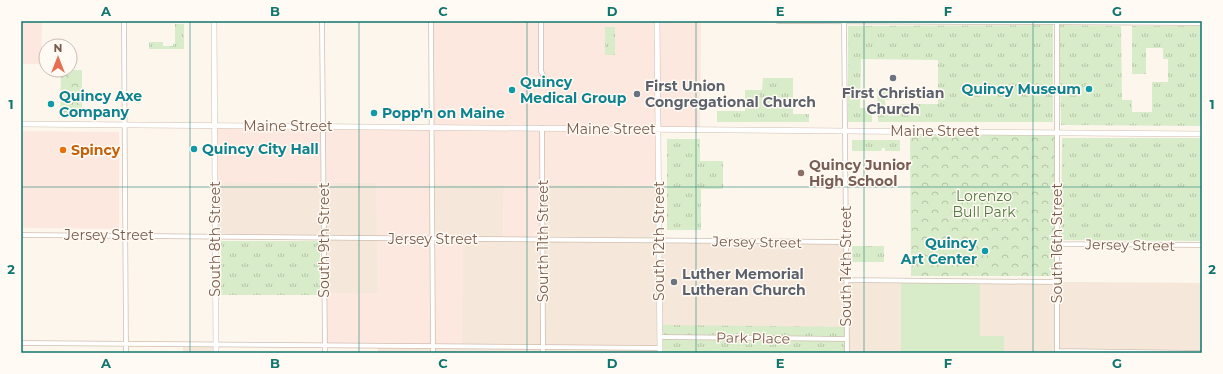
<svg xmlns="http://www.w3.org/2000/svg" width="1223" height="374" font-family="Montserrat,sans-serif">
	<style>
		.residential { fill: #f5e8da }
		.commercial { fill: #fde8e0 }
		.grass { fill: url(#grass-tufts) }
		.park { fill: url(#park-crowns) }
		.garden { fill: #d8ecc9 }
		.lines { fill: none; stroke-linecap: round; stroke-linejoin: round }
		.minor-casing { stroke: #d1beb0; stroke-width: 5.5 }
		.tertiary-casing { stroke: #d1beb0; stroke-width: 6 }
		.minor { stroke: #fff; stroke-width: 4 }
		.tertiary { stroke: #fff; stroke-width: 5 }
		.grid { fill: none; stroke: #0f766e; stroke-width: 1; stroke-opacity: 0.55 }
		.worship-dot { fill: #6b7280; stroke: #fffaf3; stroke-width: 1.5 }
		.culture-dot { fill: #0f9aa8; stroke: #fffaf3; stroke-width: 1.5 }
		.food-dot { fill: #e8710a; stroke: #fffaf3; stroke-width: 1.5 }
		.education-dot { fill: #8d6e63; stroke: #fffaf3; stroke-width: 1.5 }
		.labels { text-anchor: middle; stroke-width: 3; stroke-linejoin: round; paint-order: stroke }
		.culture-label { font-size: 14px; font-weight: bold; fill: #0d838f; stroke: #fffaf3; text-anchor: start }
		.worship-label { font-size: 14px; font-weight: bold; fill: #5b616d; stroke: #fffaf3; text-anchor: start }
		.street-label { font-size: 14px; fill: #7a5c4d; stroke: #fffaf3 }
		.food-label { font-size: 14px; font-weight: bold; fill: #c56008; stroke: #fffaf3; text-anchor: start }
		.education-label { font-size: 14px; font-weight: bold; fill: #785e54; stroke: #fffaf3; text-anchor: start }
		.park-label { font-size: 14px; fill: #537a41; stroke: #fffaf3 }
		.neatline { fill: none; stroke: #0f766e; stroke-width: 1.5 }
		.grid-label { font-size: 13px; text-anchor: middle; font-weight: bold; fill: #0f766e }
	</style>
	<defs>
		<pattern id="grass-tufts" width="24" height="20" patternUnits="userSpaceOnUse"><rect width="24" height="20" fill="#d8ecc9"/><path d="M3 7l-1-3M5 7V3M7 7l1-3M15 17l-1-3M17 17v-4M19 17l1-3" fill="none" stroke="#b4c2a5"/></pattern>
		<pattern id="park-crowns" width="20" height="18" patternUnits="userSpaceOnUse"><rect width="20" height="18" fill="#d8ecc9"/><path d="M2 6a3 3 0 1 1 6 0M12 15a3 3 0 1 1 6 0" fill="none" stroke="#b4c2a5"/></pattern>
	</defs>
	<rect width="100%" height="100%" fill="#fdf6ec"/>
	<path class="residential" d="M215,182l162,1 1,110h-54l-1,-55 -108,-1z
		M432,184l72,1 -1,54 39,-55 117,2v55l187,1 1,38 355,3v70h-824v-8l55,-106z
		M183,343h33v10h-33z"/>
	<path class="commercial" d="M21,21h21l-1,43h-20z
		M431,21h270l-1,109 -42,-1 1,57 -116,-2v56l-40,-1 1,-54 -72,-1 1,54 30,1 -1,107 -137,-1 -1,-52h54l-2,-110 -161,-1v-56l217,2z
		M21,131l98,1v97l-98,-1z"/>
	<path class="grass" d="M175,24h9v25h-35v-7h14v4h10v-2l2,-1z
		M1053,25v97h-175l-1,-33h14v11h-6l1,9 1,-2h5v3h7v-6h39v-44l-77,-1 -1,49h12v14h-24v-96z
		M1059,25l62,1 1,74h10v12h20v-30h16v-23h-5v-11h-17v26h-14v-48h70v100l-141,-1z
		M605,27h10v28h-10z
		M763,78h30v36h16v8h-92v-11h28v-21h17z
		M1062,138h140v103l-141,-1z
		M667,139h33v22h23v28h-22v41h-34z
		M852,140h48v11h-15v-3h-3l-1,3h-29z
		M221,241h99v54h-99z
		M852,246h32v16h-32z
		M660,325l187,2v26h-187z"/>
	<path class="park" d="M61,70h21v47h-22z
		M910,131l147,1v144h-146z"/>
	<path class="garden" d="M901,283h79v53h24v17h-103z"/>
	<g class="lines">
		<g class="minor-casing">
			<path id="minor" d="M124,21l2,332
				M322,21l3,332
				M431,21l2,332
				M541,21v50l3,6
				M778,21l424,2
				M844,21l3,332
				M1057,21v332
				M542,128l1,225
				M21,235l825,7
				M1057,244l145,1
				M846,280l211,2
				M660,337l187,2
				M21,343l639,5
				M1057,351l145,2"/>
		</g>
		<g class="tertiary-casing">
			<path id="tertiary" d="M214,21l2,332
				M657,21l3,332
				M21,124l1181,10"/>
		</g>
		<use href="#minor" class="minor"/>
		<use href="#tertiary" class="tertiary"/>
	</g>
	<path class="grid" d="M190,21v332M359,21v332M527,21v332M696,21v332M864,21v332M1033,21v332M21,187h1181"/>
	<g class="worship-dot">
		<circle cx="893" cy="78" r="4"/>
		<circle cx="637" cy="94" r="4"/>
		<circle cx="674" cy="282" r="4"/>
	</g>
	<g class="culture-dot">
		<circle cx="1089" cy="89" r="4"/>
		<circle cx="512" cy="90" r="4"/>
		<circle cx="51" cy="104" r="4"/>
		<circle cx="374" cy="113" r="4"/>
		<circle cx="194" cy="149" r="4"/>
		<circle cx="985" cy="251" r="4"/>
	</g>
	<circle class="food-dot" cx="63" cy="150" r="4"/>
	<circle class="education-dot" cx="801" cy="173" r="4"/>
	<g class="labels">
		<g class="culture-label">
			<text x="520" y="87">Quincy<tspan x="520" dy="16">Medical Group</tspan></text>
			<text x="1081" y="94" text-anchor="end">Quincy Museum</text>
			<text x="59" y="101">Quincy Axe<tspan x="59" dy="16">Company</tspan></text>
			<text x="382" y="118">Popp'n on Maine</text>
			<text x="202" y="154">Quincy City Hall</text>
			<text x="977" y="248" text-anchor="end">Quincy<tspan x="977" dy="16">Art Center</tspan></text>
		</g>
		<g class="worship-label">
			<text x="645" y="91">First Union<tspan x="645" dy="16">Congregational Church</tspan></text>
			<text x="893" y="98" text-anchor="middle">First Christian<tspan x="893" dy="16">Church</tspan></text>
			<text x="682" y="279">Luther Memorial<tspan x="682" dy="16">Lutheran Church</tspan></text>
		</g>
		<g class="street-label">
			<text x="288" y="131">Maine Street</text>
			<text x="611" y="134">Maine Street</text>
			<text x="935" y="136">Maine Street</text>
			<text x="109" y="240">Jersey Street</text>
			<text transform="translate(215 239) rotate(-90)" y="5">South 8th Street</text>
			<text x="433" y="244">Jersey Street</text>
			<text transform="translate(324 240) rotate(-90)" y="5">South 9th Street</text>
			<text transform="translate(543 241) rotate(-90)" y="5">Sourth 11th Street</text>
			<text transform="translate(659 241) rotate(-90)" y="5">South 12th Street</text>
			<text transform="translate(757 242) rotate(1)" y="5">Jersey Street</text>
			<text transform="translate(1057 243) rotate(-90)" y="5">South 16th Street</text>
			<text transform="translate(1130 245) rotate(1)" y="5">Jersey Street</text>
			<text transform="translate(846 266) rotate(-90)" y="5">South 14th Street</text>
			<text transform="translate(753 338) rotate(1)" y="5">Park Place</text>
		</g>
		<g class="food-label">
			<text x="71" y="155">Spincy</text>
		</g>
		<g class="education-label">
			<text x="809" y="170">Quincy Junior<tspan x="809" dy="16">High School</tspan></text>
		</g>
		<g class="park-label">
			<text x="984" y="201">Lorenzo<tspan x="984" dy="16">Bull Park</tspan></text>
		</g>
	</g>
	<rect width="1223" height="374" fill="none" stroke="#fffaf3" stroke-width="44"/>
	<g transform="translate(58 58)"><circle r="19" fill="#fffaf3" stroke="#cabbb1"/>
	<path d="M0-3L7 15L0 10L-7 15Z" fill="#e76f51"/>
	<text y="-6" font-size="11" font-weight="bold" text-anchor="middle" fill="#7a5c4d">N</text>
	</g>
	<rect x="22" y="22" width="1179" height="330" class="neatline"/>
	<g class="grid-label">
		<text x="106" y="16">A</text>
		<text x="275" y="16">B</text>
		<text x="443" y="16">C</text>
		<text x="612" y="16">D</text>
		<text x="780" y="16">E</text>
		<text x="948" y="16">F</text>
		<text x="1117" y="16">G</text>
		<text x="11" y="109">1</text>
		<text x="1212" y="109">1</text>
		<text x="11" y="274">2</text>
		<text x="1212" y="274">2</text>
		<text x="106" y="368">A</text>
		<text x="275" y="368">B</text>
		<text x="443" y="368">C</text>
		<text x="612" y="368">D</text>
		<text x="780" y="368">E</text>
		<text x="948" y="368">F</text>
		<text x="1117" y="368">G</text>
	</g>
</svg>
